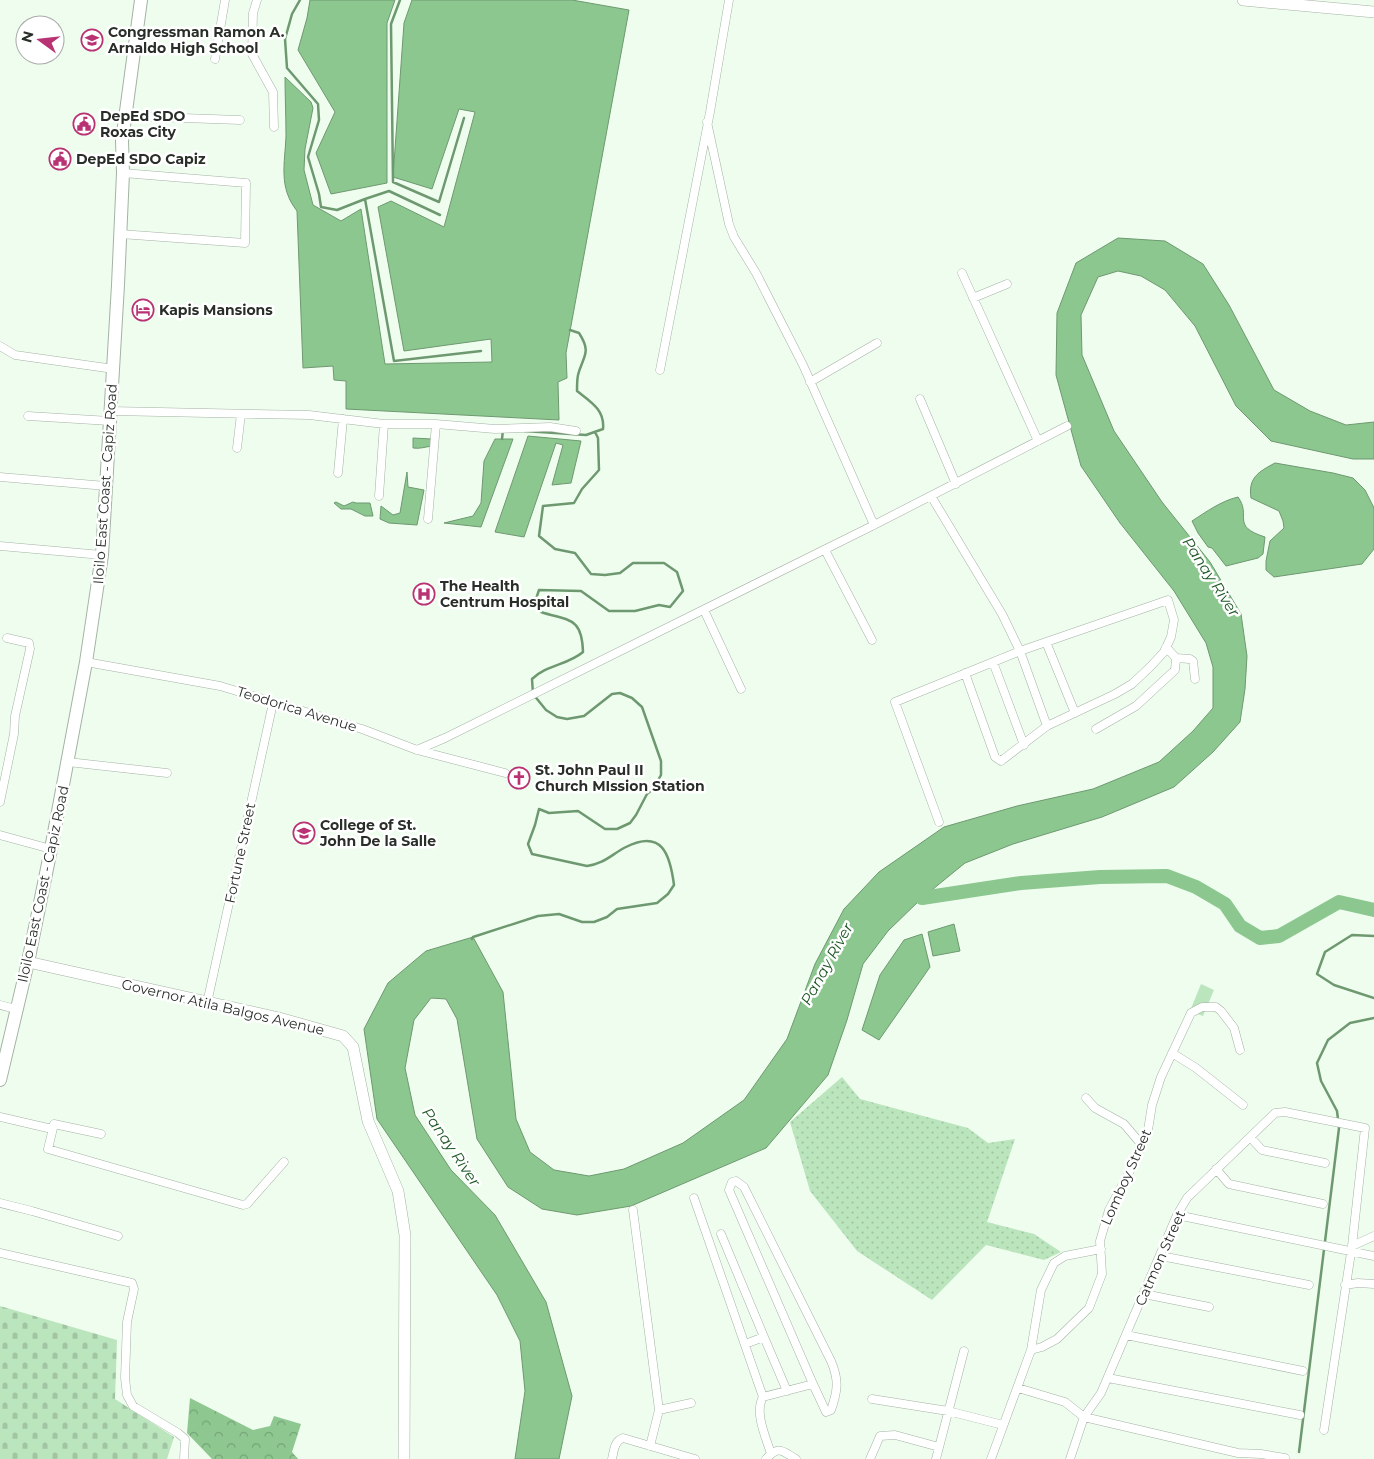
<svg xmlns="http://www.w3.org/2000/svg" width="1374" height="1459" font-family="Montserrat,sans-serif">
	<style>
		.grass { fill: url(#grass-dots) }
		.forest { fill: url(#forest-crowns) }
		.cemetery { fill: url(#cemetery-stones) }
		.pitch { fill: #bbe5bc }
		.water { fill: #8cc78f; stroke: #6e9970 }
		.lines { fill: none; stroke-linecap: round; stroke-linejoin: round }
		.stream { stroke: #6e9970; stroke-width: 2.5 }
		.river { stroke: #8cc78f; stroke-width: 14 }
		.street-casing { stroke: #a5b2a5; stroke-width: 9 }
		.secondary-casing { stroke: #a5b2a5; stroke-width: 12 }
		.primary-casing { stroke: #a5b2a5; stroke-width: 14 }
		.street { stroke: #fff; stroke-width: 8 }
		.secondary { stroke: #fff; stroke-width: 11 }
		.primary { stroke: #fff; stroke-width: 12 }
		.labels { text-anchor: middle; stroke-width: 5; stroke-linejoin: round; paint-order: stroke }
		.poi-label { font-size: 14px; font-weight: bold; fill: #292e29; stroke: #fff; text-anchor: start }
		.street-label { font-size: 14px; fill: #292e29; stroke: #fff }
		.water-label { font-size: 15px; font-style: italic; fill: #1b5722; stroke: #fff }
	</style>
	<defs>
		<pattern id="grass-dots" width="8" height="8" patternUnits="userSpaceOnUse" patternTransform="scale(1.25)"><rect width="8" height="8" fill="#bbe5bc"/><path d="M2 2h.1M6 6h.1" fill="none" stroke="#a1c5a2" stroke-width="1.8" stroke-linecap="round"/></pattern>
		<pattern id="forest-crowns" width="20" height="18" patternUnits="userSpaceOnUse" patternTransform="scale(1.25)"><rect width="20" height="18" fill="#8ec890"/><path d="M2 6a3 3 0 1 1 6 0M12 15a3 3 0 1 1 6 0" fill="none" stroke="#74a376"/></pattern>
		<pattern id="cemetery-stones" width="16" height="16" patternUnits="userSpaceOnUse" patternTransform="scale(1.25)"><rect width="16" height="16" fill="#bbe5bc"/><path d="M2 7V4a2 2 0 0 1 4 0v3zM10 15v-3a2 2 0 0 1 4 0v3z" fill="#a1c5a2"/></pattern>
	</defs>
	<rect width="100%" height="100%" fill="#effdef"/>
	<path class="grass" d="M842,1077l18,22 108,29 20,15 27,-4 -28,83 47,12 27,18 -17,8 -58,-15 -54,55 -75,-49 -47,-60 -20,-69z"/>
	<path class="forest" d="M190,1398l63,32 17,-4 4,-10 27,8 -9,28 6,7h-86l-25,-26z"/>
	<path class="cemetery" d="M0,1306l117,34 -2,59 59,38 -7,22h-167z"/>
	<path class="pitch" d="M1201,984l13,6 -11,26 -13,-5z"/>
	<path class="water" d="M310,0h85l-8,23v160l-56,11 -15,-41 19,-41 -37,-62 9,-32z
		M412,0h160l57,10 -63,343 1,25 -9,4 1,38 -213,-11v-28l-12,-1 -1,-14 -30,2 -6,-157c-19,-24 -12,-48 -11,-75 0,-20 -1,-40 -1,-59l26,25 2,6 -8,41 -1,21 9,35 28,16 20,-12 24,155 107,-2 -1,-23 -87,12 -26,-144 13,-6 53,26 31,-115 -16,-3 -27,80 -39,-12 11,-154z
		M1118,238l47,3 38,23 26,41 45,85 36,21 36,14 28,-3v37h-21l-82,-18 -35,-35 -41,-80 -30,-36 -24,-14 -23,-5 -20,6 -17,38 1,40 32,76 48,71 48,60 31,52 6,42 -2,33 -5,33 -27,30 -39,35 -72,30 -89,27 -48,19 -43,35 -34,33 -25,33 -16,56 -19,55 -62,73 -135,58 -54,9 -35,-6 -34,-22 -31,-48 -20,-120 -11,-20 -15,-1 -17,22 -9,48 10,47 36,55 44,45 51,87 26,94 -13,63h-44l10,-68 -5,-50 -23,-46 -120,-176 -13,-90 24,-46 38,-32 47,-14 30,55 13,127 14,33 24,18 35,6 35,-7 59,-26 61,-43 43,-61 28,-75 29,-55 35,-37 65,-45 73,-21 76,-17 66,-27 34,-31 20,-23v-41l-7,-24 -32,-52 -54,-68 -39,-57 -25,-91 1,-62 19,-50z
		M528,436l53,5 -10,42 -19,2 11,-40 -7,-2 -32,94 -29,-5z
		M413,438l19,1v7c-7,1 -12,3 -19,2z
		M495,439h18l-32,88 -37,-4 29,-7 8,-13 3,-42z
		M1275,463l58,10 20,5 12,12 9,18v41l-12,15 -88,13 -8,-7v-9l4,-20 14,-13 -1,-7 -4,-10 -28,-13c-3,-20 7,-26 24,-35z
		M407,472l1,15 16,3 -7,35 -28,-2 -9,-4 1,-13 12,9 7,-2z
		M1238,497c14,19 -8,29 27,40l-2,17 -5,4 -32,8 -14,-18 -4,-1 -10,-14 -6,-12c14,-9 29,-20 46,-24z
		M336,502l8,4 9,-4 3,1h14l3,13h-8l-14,-7h-10l-7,-6z
		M954,924l6,27 -27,5 -5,-24z
		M922,934l8,33 -51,73 -17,-10 18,-55 24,-35z"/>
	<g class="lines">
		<path class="stream" d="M300,0l-8,14 -7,25 2,29 31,36 1,16 -11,37 11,37 2,13 16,3 28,-11 29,162 87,-10
			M400,0l-9,24 2,158 46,20 25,-84
			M365,199l24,-8 51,24
			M524,431l62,4 17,-6c2,-19 -12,-27 -26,-38 0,-5 0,-11 1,-16 5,-19 14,-22 1,-42l-9,-3
			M502,439l1,-9
			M1374,936l-22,-1 -27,17 -8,22 17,11 40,13
			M472,939l1,-2 65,-21 21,-2 23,8h12l13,-5 10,-8 40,-6 11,-9 6,-9c-4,-31 -12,-56 -48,-38 -14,7 -22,17 -39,19l-55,-12 -4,-10 7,-19 4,-16 10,4 29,-2 27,18h12l13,-6 6,-8 11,-21 6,-5 8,-14v-14l-19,-54 -10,-9 -12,-5 -8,1 -28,22 -17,3 -10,-2 -11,-7 -13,-16 -1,-15c14,-14 36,-14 51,-27 -1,-36 -15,-31 -42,-40l-5,-13 3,-9 42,1 28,20h26l24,-6 11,2 13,-16 -6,-19 -13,-9h-31l-13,10 -15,2 -14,-1 -16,-21 -20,-4 -16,-13 4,-30 31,-3 8,-14 17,-19 -1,-32 -3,-6
			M1299,1452l40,-324 -2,-17 -16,-30 -4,-18 11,-23 22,-17 24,-5"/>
		<path class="river" d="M922,898l99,-15 79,-6 67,-1 29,11 29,17 15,22 20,12 19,-2 60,-34 35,8"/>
		<g class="street-casing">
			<path id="street" d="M257,0l-4,13 -1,41 21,38 1,35
				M215,59l10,-59
				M125,116l115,4
				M707,122l22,102 5,13 22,36 47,92 71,160
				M120,234l125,9 1,-60 -123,-10
				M962,273l76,168
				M973,298l34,-14
				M0,346l15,9 99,14
				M660,370l50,-258 19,-112
				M810,382l67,-39
				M920,399l36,85
				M111,411l198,4 75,9h52l59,5 55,-2 26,4
				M28,416l82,5
				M237,448l4,-34
				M338,473l5,-54
				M0,477l106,9
				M379,496l5,-72
				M931,496l71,118 18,37 27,75
				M428,519l8,-95
				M0,546l102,9
				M825,550l47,90
				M704,610l37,79
				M1046,642l29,71
				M1176,658l14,1 3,2 2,18
				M86,662l134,24 142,43 55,21 88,23
				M993,662l31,83
				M1096,729l40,-23 39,-36 1,-12 -10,-11
				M417,750l28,-12 429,-213 193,-99
				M68,762l99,11
				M0,802l14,-68 1,-18 15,-67 -1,-6 -22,-5
				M939,822l-44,-120 125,-51 148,-51 6,20 -3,17 -7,15 -14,15 -18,17 -17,10 -68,32 -46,35 -6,-4 -30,-84
				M0,835l51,14
				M207,1003l66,-300
				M0,1005l16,4
				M1172,1053l24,15 47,37
				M1086,1098l9,10 29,16 18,21
				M0,1117l52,12
				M101,1134l-47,-10 -6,25 195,56 4,-1 37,-42
				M1250,1137l12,13 63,13
				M1216,1169l13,15 94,20
				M736,1181l8,6 87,174c8,19 7,29 0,49l-5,2 -13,-28 -84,-194 3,-8z
				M694,1198l69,199
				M0,1203l32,8 86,25
				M633,1210l26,200 -9,36
				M1177,1215l197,41
				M721,1234l43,103 -19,7
				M1352,1246l22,-10
				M0,1253l132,30 2,6 -7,33 -2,56 2,17 6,11 45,27 7,6 -1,20
				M1161,1256l148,29
				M1345,1285l13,-2 16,1
				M1144,1294l65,13
				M1126,1335l177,36
				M764,1337l23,54
				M1031,1350l11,-3 15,-8 32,-31 13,-34 -2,-33 9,-31 23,-43 10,-22 6,-15 4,-25 9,-28 30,-64 11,-6h14l5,4 13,17 6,22
				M1108,1378l192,37
				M1018,1388l47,14 19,15 154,36 23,1 24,4
				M872,1399l76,12 55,14
				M659,1410l32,-7
				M771,1454c-5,-17 -17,-41 -8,-57l50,-13
				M612,1459c2,-8 2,-18 11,-21l72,21
				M766,1459c13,-14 16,-8 30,0
				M870,1459l10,-23 15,-1 44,12
				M936,1459l28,-108
				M991,1459l40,-109 10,-60 13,-27 11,-7 36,-7
				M1070,1459l14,-42 17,-24 76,-178 10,-17 88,-85 10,-1 80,16 -13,118 -28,184"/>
		</g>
		<g class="secondary-casing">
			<path id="secondary" d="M1243,0l131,12
				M28,962l251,56 64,18 10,11 15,74 30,70 7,44 -1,224"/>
		</g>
		<g class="primary-casing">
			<path id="primary" d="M0,1080l28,-118 23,-113 35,-187 16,-107 16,-270 5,-112 -1,-32 19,-141"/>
		</g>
		<use href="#street" class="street"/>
		<use href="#secondary" class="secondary"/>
		<use href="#primary" class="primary"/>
	</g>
	<defs>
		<g id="school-ring" transform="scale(1.125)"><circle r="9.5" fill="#fff" stroke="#b93273" stroke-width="1.5"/><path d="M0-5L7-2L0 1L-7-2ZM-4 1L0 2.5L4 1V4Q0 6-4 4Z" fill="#b93273"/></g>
		<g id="civic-ring" transform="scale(1.125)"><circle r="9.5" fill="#fff" stroke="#b93273" stroke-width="1.5"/><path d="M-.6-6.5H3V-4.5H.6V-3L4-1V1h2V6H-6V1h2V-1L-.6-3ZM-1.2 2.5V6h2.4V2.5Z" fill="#b93273"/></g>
		<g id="hotel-ring" transform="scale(1.125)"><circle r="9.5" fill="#fff" stroke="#b93273" stroke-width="1.5"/><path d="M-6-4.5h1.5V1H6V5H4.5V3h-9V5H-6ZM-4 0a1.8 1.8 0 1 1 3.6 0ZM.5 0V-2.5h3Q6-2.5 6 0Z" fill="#b93273"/></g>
		<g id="hospital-ring" transform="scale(1.125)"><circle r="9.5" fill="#fff" stroke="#b93273" stroke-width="1.5"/><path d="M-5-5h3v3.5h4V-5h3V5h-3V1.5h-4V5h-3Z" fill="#b93273"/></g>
		<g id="church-ring" transform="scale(1.125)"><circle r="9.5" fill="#fff" stroke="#b93273" stroke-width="1.5"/><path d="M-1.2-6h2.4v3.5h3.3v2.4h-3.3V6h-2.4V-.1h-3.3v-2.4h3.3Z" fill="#b93273"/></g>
		<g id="university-ring" transform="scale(1.125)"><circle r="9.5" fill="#fff" stroke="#b93273" stroke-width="1.5"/><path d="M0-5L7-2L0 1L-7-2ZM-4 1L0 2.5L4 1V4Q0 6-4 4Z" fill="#b93273"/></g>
	</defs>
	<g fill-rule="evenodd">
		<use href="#school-ring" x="92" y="40"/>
		<use href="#civic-ring" x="84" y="124"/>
		<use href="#civic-ring" x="60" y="159"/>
		<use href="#hotel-ring" x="143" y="310"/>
		<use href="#hospital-ring" x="424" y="594"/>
		<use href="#church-ring" x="519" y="778"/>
		<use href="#university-ring" x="304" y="833"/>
	</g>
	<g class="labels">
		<g class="poi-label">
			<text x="108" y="37">Congressman Ramon A.<tspan x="108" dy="16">Arnaldo High School</tspan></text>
			<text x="100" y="121">DepEd SDO<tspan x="100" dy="16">Roxas City</tspan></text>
			<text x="76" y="164">DepEd SDO Capiz</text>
			<text x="159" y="315">Kapis Mansions</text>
			<text x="440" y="591">The Health<tspan x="440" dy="16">Centrum Hospital</tspan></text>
			<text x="535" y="775">St. John Paul II<tspan x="535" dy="16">Church MIssion Station</tspan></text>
			<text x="320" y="830">College of St.<tspan x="320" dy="16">John De la Salle</tspan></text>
		</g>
		<g class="street-label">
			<text transform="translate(105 484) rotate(-86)" y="5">Iloilo East Coast - Capiz Road</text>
			<text transform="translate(297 709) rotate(17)" y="5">Teodorica Avenue</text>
			<text transform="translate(240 853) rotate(-78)" y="5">Fortune Street</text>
			<text transform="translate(43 884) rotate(-78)" y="5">Iloilo East Coast - Capiz Road</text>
			<text transform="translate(223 1007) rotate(13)" y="5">Governor Atila Balgos Avenue</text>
			<text transform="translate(1126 1177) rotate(-66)" y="5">Lomboy Street</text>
			<text transform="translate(1160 1258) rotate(-66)" y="5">Catmon Street</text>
		</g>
		<g class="water-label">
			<text transform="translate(1211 577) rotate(57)" y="5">Panay River</text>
			<text transform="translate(827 964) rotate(-61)" y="5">Panay River</text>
			<text transform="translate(451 1147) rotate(56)" y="5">Panay River</text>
		</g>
	</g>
	<g transform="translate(40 40) rotate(285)"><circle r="24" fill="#ffffff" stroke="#a9aba9"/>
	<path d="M0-4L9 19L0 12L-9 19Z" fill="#b93273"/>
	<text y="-8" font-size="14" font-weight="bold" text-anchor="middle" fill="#292e29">N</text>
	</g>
</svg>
